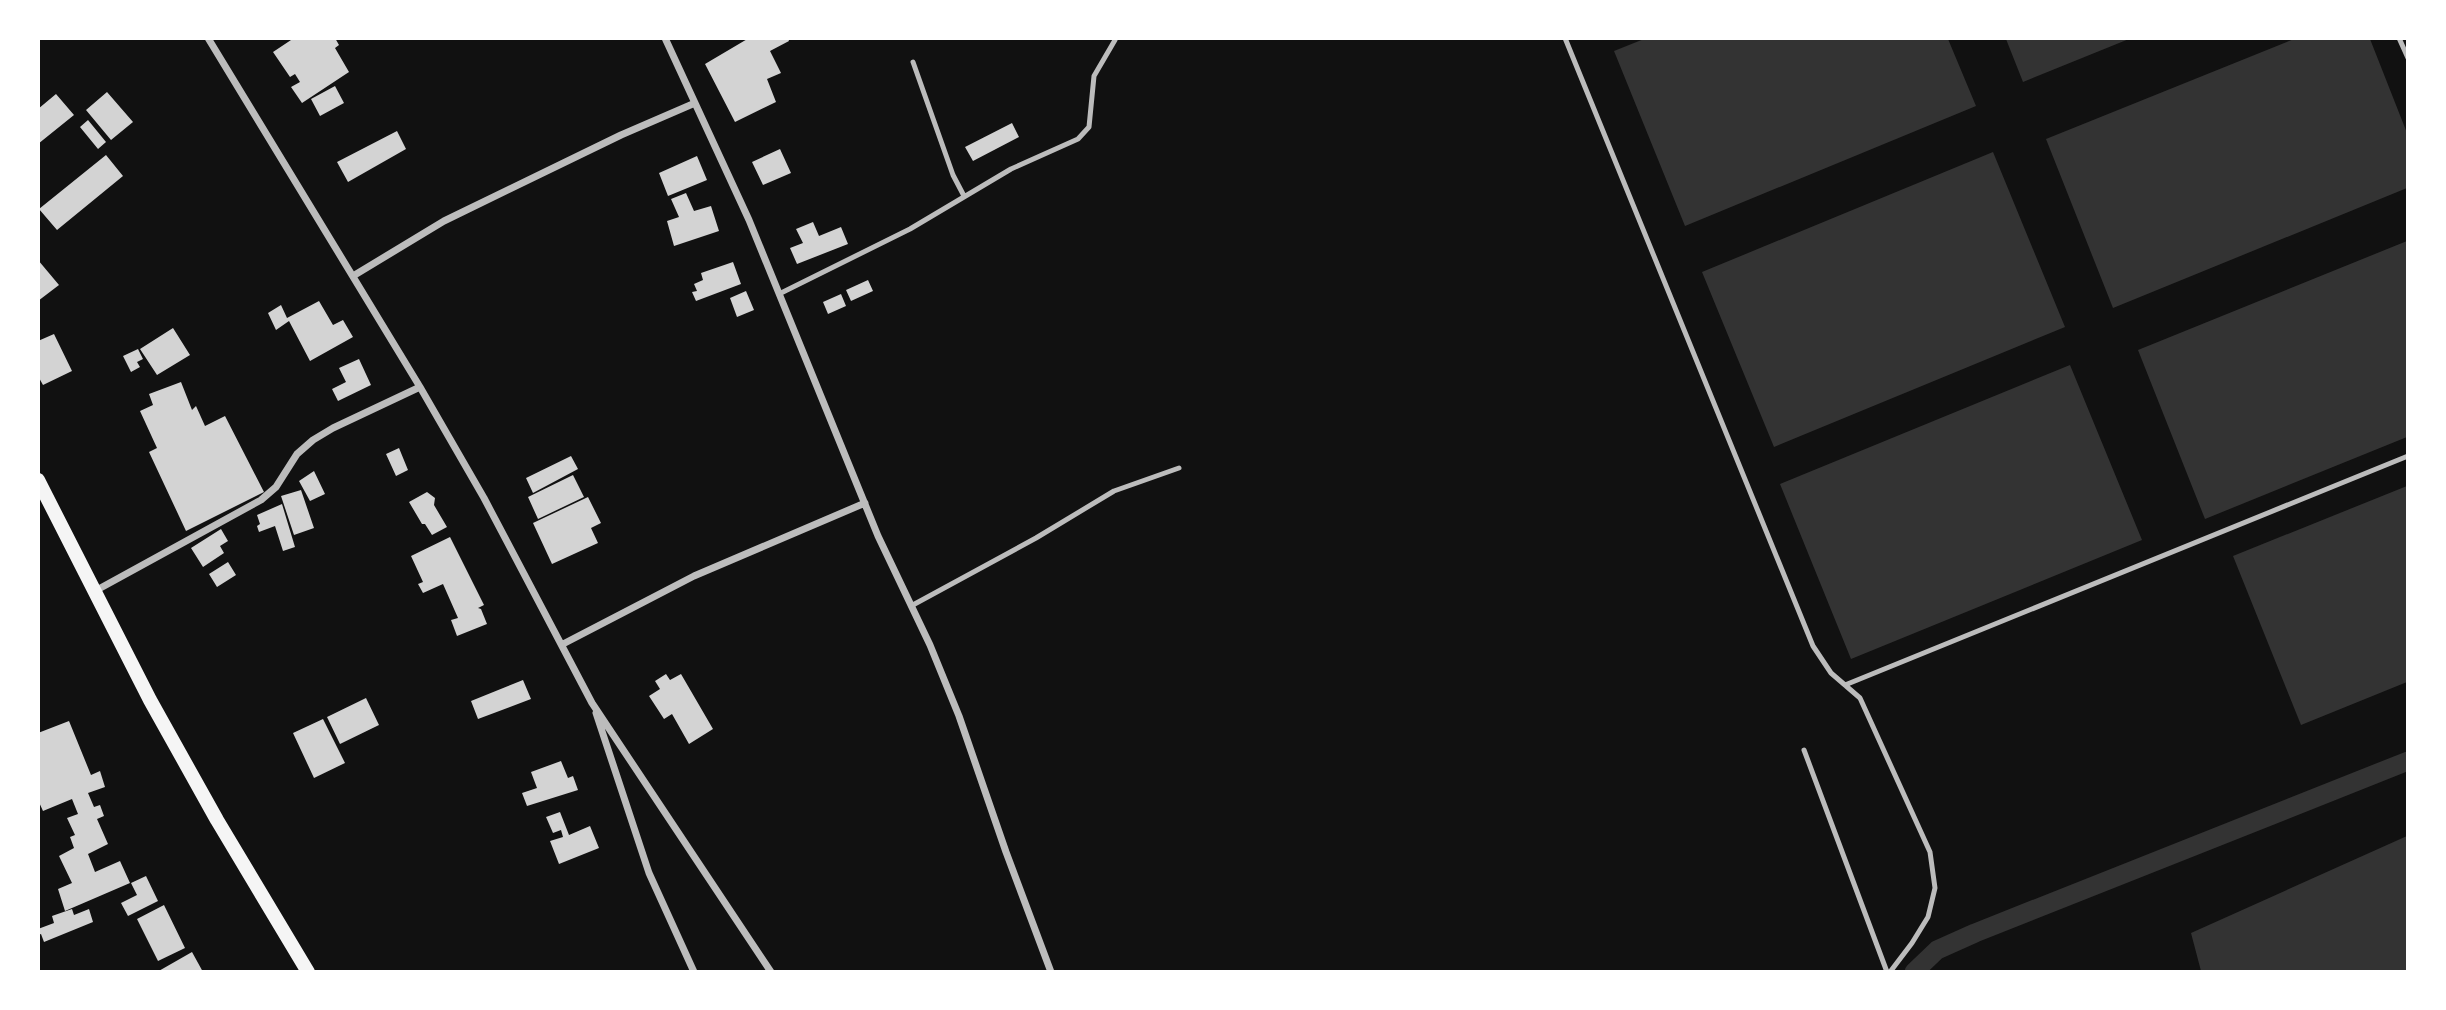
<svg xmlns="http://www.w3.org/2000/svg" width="2446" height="1010" font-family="'Work Sans',sans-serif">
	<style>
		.water { fill: #333 }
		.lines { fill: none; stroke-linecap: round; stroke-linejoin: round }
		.canal { stroke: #333; stroke-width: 19 }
		.building { fill: #d3d3d3 }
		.service { stroke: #bcbcbc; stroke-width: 5 }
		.minor { stroke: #bcbcbc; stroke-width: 7 }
		.secondary { stroke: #f5f5f5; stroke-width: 14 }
	</style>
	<rect width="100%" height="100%" fill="#111"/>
	<path class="water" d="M1644,39h304l28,67 -291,120 -71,-175z
		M2006,39h123l-106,43z
		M2294,39h76l37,94v55l-294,120 -67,-169z
		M1993,152l72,175 -291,120 -72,-175z
		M2407,241v196l-202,82 -67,-169z
		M2070,365l72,175 -291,119 -71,-175z
		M2407,486v196l-106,43 -68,-169z
		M2407,836v135h-206l-10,-38z"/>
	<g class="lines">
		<path class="canal" d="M1914,972l23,-22 38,-17 433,-172"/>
	</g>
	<path class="building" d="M294,38h41l4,7 -4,3 14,24 -47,31 -11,-16 9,-5 -5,-8 -5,3 -17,-25z
		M749,38h39l1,3 -19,10 11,22 -14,6 9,23 -41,20 -30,-58z
		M335,86l9,17 -24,13 -9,-17z
		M107,92l26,30 -22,18 -25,-30z
		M56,94l18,21 -36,29v-35z
		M88,120l18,22 -8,7 -18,-22z
		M1012,123l7,14 -46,24 -8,-14z
		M397,131l9,18 -58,33 -11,-20z
		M780,149l11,24 -28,12 -11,-23z
		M106,155l17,21 -66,54 -18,-21z
		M697,156l10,24 -39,16 -9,-23z
		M686,193l8,18 17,-5 8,25 -45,15 -7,-25 12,-4 -8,-18z
		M813,222l6,14 22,-9 7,17 -51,20 -7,-16 13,-5 -7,-14z
		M38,260l21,25 -21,16z
		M733,262l8,22 -45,17 -4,-9 5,-1 -3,-7 9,-4 -2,-7z
		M868,280l5,11 -22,10 -5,-11z
		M746,291l8,19 -17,7 -7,-19z
		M841,294l5,12 -18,8 -5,-12z
		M319,301l14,24 10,-5 10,17 -43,24 -21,-40 -13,9 -8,-17 13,-8 6,13z
		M173,328l17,27 -33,20 -17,-26z
		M54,334l18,37 -29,14 -5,-9v-35z
		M138,349l5,10 -6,3 3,5 -9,5 -8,-16z
		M359,359l12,26 -33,16 -6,-12 14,-7 -7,-14z
		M181,382l11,28 4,-4 9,20 20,-10 39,76 -78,39 -37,-79 8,-4 -17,-37 13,-6 -4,-11z
		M399,448l9,22 -12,6 -10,-22z
		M571,456l7,13 -45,24 -7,-15z
		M314,471l11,23 -15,7 -11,-20z
		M573,475l11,22 -46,22 -10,-22z
		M301,490l13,38 -20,7 -13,-39z
		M427,492l8,6 -1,7 13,22 -15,8 -7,-11h-3l-13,-22z
		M588,497l13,26 -10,5 7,15 -46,21 -19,-41z
		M282,504l13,43 -12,4 -8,-25 -16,6 -2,-6 3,-2 -3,-9z
		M221,529l7,12 -8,5 4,7 -21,14 -12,-19z
		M450,537l34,68 -6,3 3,1 6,15 -30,12 -6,-16 7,-2 -15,-34 -20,9 -5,-9 5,-2 -12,-26z
		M228,562l8,13 -19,12 -8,-13z
		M666,674l4,6 11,-6 32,55 -24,15 -17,-30 -8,5 -15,-23 11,-7 -5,-8z
		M523,680l8,19 -53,20 -7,-18z
		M366,698l13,27 -39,19 -13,-27z
		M323,719l22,44 -31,15 -21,-45z
		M69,721l22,54 9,-4 5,16 -17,6 6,14 6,-2 4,11 -7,3 11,25 -20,10 7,18 25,-11 10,22 -65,28 -7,-22 14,-6 -13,-27 15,-8 -4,-11 5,-2 -8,-17 11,-4 -6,-15 -29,12 -5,-11v-67z
		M561,761l7,17 5,-2 5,14 -51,16 -5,-13 15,-5 -6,-16z
		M560,812l9,23 21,-9 9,22 -40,16 -9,-23 13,-4 -2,-7 -8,3 -7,-16z
		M146,876l12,25 -30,15 -7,-13 16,-8 -6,-12z
		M164,905l21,43 -27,13 -21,-42z
		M72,909l2,6 15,-6 4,13 -49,20 -3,-8 -3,1v-6l16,-6 -2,-7z
		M192,952l11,20h-46z"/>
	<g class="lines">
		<path class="service" d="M1565,38l248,608 18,27 29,25 70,154 5,36 -7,29 -16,26 -22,29
			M2399,38l9,20
			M913,62l40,113 11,21
			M779,294l131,-65 101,-60 67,-30 11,-12 5,-51 21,-36
			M911,606l125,-68 78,-47 65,-23
			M1845,685l563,-229
			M1804,750l83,222"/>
		<path class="minor" d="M208,38l212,349 64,111 108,205 179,269
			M665,38l84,182 129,316 52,109 29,71 47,136 45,120
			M353,276l91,-55 177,-86 74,-32
			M95,591l166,-91 15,-13 21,-33 16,-14 20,-12 87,-41
			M563,644l131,-68 171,-73
			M596,713l53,160 45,99"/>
		<path class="secondary" d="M38,480l112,220 67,120 91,152"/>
	</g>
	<rect width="2446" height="1010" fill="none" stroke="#ffffff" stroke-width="80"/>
</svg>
